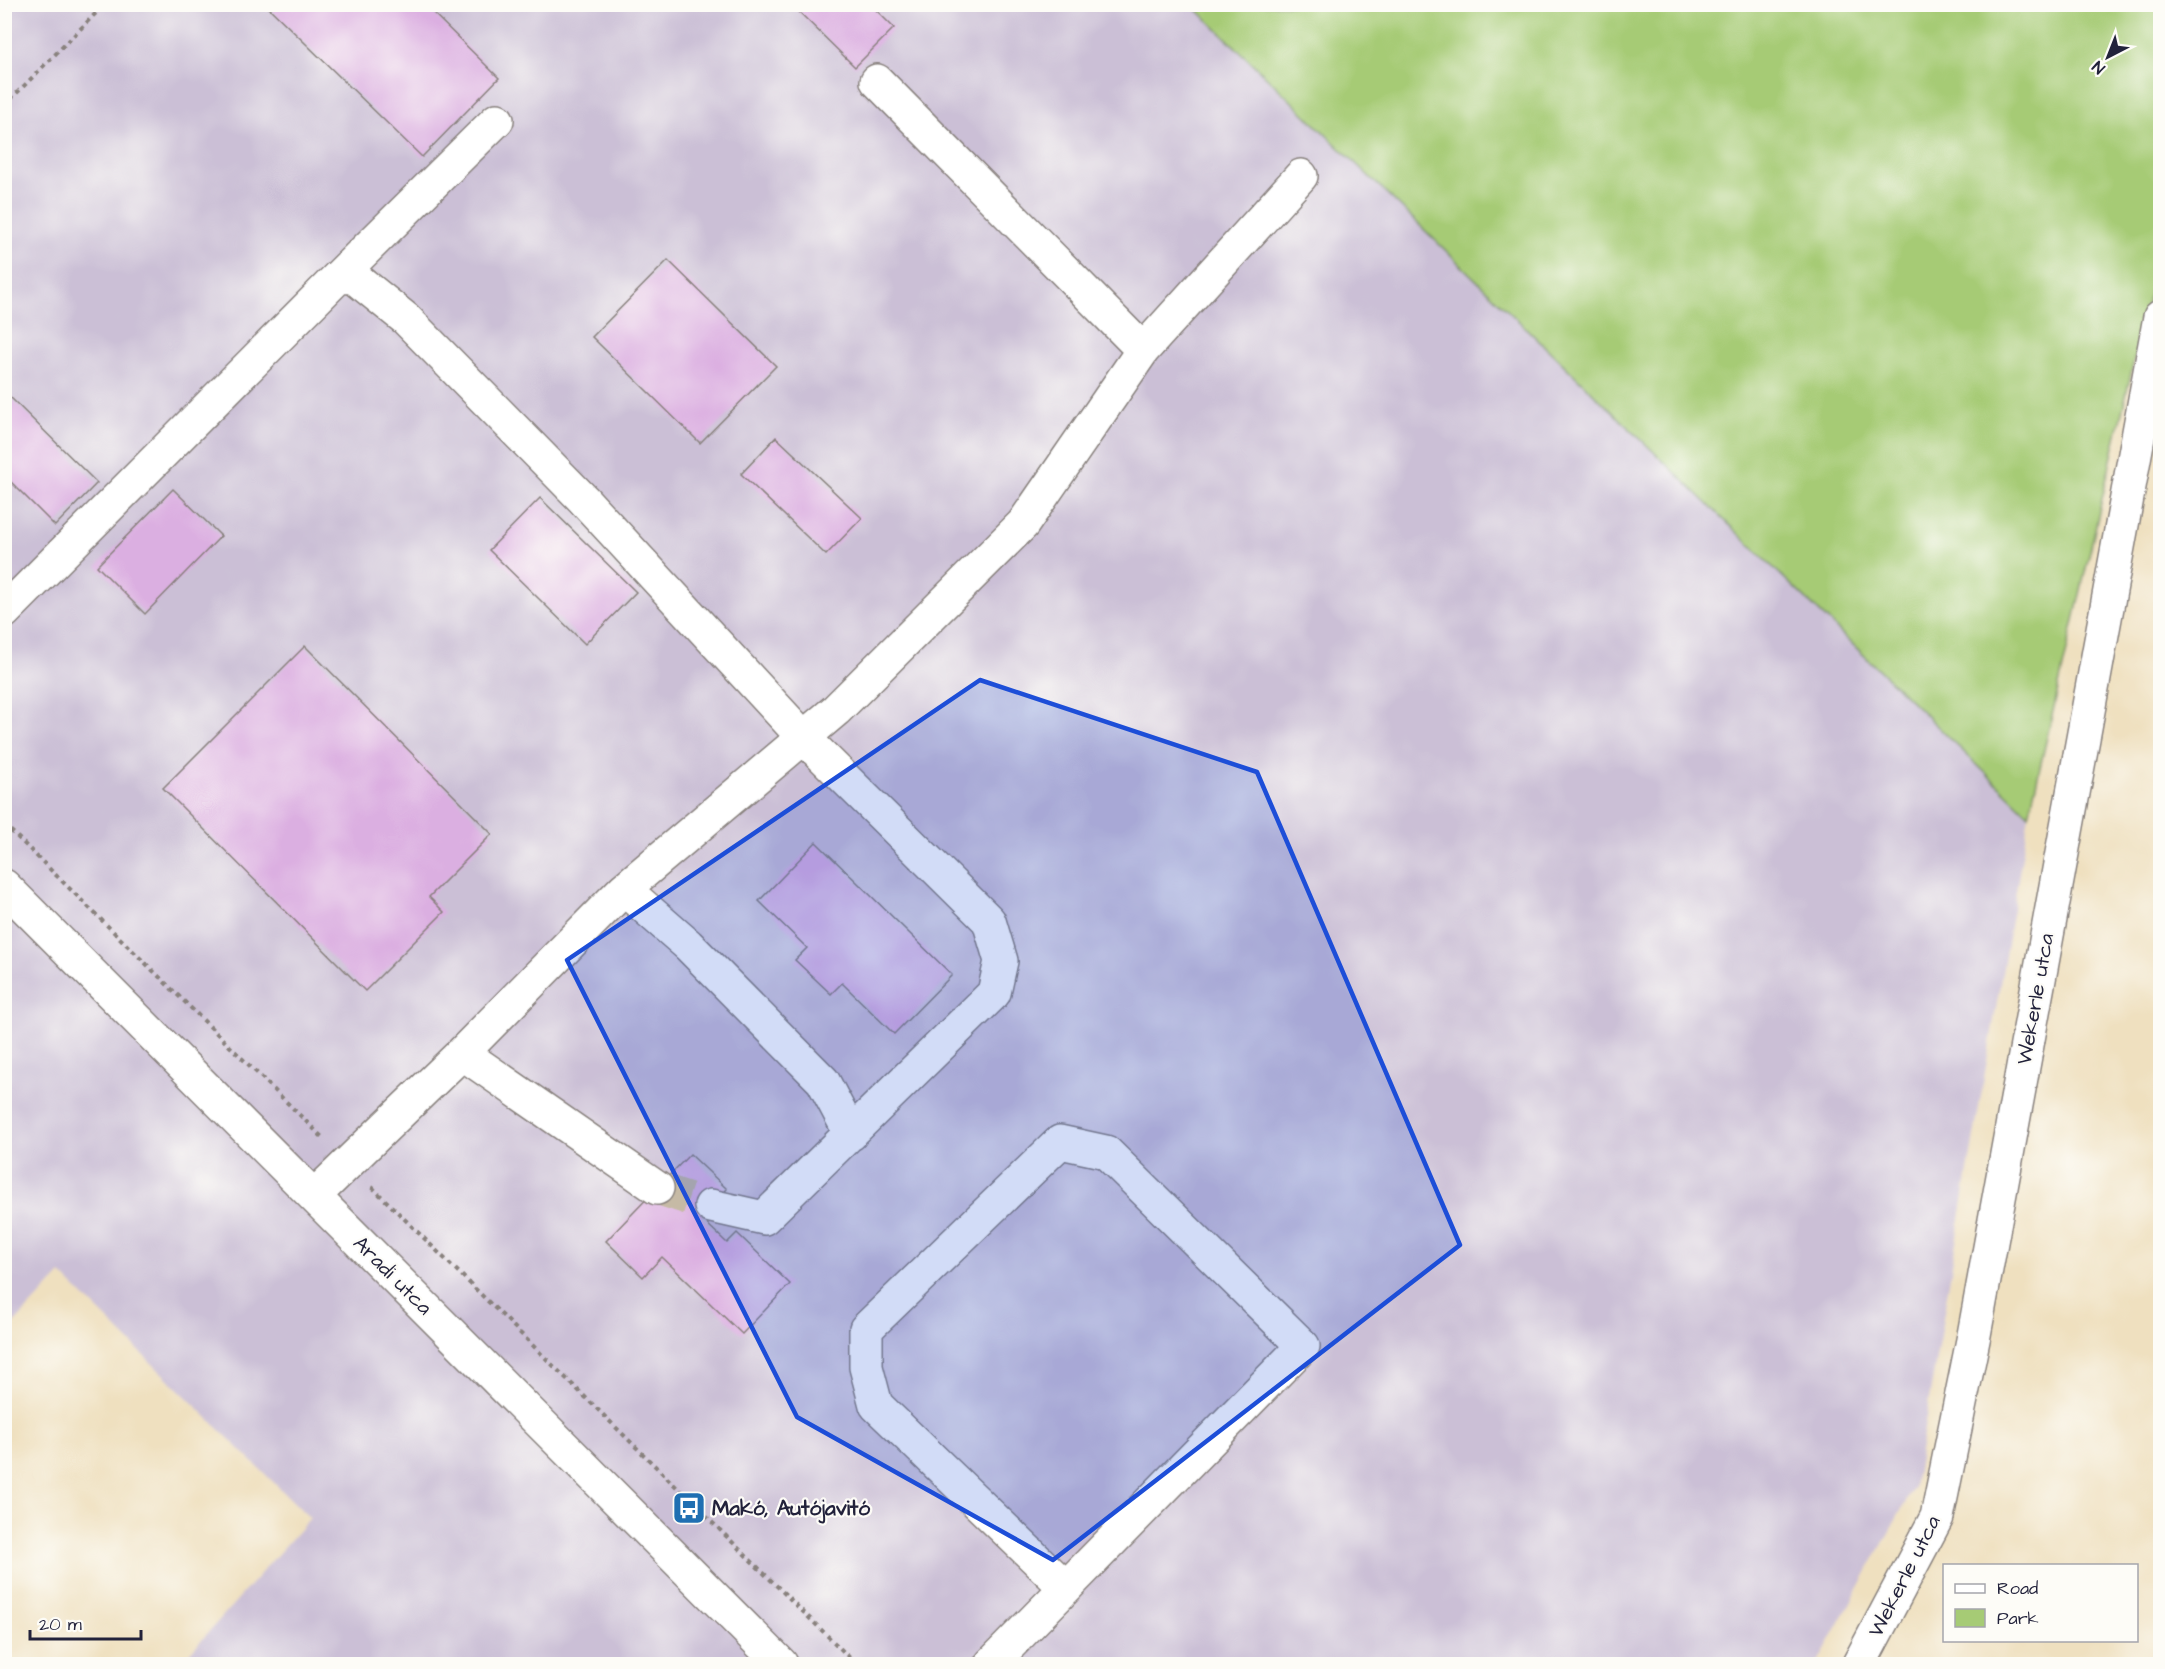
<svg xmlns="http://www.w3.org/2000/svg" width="2165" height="1669" font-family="'Architects Daughter',sans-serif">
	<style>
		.industrial { fill: #cbbfd6 }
		.green { fill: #a6cb75; stroke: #647658; stroke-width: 1.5 }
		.building { fill: #dbafe1 }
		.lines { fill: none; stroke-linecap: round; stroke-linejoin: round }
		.minor-tunnel { stroke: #c6baa5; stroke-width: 33; stroke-dasharray: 33 16; stroke-linecap: butt }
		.minor-casing { stroke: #88817d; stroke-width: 36 }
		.major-casing { stroke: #88817d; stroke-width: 36 }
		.path { stroke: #88817d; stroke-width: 4; stroke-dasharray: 4.5 4.5; stroke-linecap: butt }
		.minor { stroke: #fff; stroke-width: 33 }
		.major { stroke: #fff; stroke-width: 33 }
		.marked { fill: #1d4ed8; fill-opacity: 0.2; stroke: #1d4ed8; stroke-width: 4.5; stroke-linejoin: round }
		.labels { text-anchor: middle; stroke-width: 4.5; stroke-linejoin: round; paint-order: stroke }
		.street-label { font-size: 21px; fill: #22223b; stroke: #fdfcf7 }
		.poi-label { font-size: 21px; font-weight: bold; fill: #22223b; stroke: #fdfcf7; text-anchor: start }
	</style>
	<rect width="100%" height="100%" fill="#fdfcf7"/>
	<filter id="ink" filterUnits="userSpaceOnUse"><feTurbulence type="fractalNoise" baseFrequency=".0167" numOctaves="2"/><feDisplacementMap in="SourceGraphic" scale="12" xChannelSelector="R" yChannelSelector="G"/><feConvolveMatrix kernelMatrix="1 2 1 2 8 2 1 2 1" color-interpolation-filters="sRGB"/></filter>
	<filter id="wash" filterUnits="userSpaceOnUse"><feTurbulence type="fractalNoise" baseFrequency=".008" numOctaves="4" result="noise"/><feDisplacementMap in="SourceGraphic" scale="24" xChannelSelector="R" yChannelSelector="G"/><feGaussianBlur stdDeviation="1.35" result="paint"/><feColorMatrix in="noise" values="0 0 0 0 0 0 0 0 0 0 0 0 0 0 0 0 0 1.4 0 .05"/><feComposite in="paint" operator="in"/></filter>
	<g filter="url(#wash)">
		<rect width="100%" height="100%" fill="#efe0bf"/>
		<path class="industrial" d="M5,5h1187l837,810 -115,672 -97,177h-1637l130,-146 -249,-244 -56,59z"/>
		<path class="green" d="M1192,5h968v243l-131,567z"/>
		<g id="blocks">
			<path class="building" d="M265,4h159l75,74 -77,79z
				M791,4h79l24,24 -39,39z
				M668,260l108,106 -76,77 -108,-106z
				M5,392l92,91 -42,43 -50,-50z
				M776,437l86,81 -36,37 -85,-81z
				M173,489l48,47 -76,78 -48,-48z
				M540,498l96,94 -51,52 -96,-94z
				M305,646l187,188 -63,63 15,15 -79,79 -202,-203z
				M816,842l136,133 -58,59 -52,-51 -11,11 -36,-34 12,-12 -48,-47z
				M690,1154l37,35 -27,28 27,26 10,-10 53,51 -48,50 -80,-77 -19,20 -37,-36z"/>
		</g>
	</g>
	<g filter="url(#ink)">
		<use href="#blocks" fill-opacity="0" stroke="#88817d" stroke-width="1.5"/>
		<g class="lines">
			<path class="minor-tunnel" d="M657,1188l54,18"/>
			<g class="minor-casing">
				<path id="minor" d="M877,81l266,269
					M339,276l158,-156
					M4,612l335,-336 15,1 52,42 177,180 221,239 185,183 12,40 -7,32 -230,225 -53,-12
					M624,889l64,56 135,136 28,53
					M462,1053l195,135
					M314,1196l148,-143 162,-164 212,-179 187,-186 120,-174 158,-174
					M991,1664l312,-318 -197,-194 -46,-10 -194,187v38l10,38 189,182
					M1859,1664l78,-147 37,-182 186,-1018"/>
			</g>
			<g class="major-casing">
				<path id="major" d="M4,886l777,778"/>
			</g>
			<path class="path" d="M4,106l101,-102
				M4,824l318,313
				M372,1187l484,477"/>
			<use href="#minor" class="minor"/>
			<use href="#major" class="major"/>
		</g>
	</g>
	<path class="marked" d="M980,680l277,92 203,473 -407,315 -256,-143 -230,-457z"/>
	<defs>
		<g id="bus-square" transform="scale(1.725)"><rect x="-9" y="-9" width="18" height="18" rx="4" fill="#1f6fb2" stroke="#fdfcf7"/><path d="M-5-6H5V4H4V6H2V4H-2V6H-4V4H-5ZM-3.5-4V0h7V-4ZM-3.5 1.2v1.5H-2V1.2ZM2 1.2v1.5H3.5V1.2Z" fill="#fff"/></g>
	</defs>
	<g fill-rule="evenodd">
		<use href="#bus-square" x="689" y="1508"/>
	</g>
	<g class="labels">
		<g class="street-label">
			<text transform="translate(2035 999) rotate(-80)" y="7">Wekerle utca</text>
			<text transform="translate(393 1275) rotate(45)" y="7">Aradi utca</text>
			<text transform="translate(1904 1576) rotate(-63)" y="7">Wekerle utca</text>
		</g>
		<g class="poi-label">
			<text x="712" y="1515">Makó, Autójavitó</text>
		</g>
	</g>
	<rect width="2165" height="1669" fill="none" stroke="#fdfcf7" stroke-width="24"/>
	<rect x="1943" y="1564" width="195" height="78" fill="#fdfcf7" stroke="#a5a5ac" stroke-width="1.5"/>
	<rect x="1955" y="1584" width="30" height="9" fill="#ffffff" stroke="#a5a5ac" stroke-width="1.5"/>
	<text x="1997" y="1594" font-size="18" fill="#22223b">Road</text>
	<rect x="1955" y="1609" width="30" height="18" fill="#a6cb75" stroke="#a5a5ac" stroke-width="1.5"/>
	<text x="1997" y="1624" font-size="18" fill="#22223b">Park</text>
	<g transform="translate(2108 57) rotate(222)" stroke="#fdfcf7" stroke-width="4.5" paint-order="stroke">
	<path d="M0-4.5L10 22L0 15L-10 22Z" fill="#22223b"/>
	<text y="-9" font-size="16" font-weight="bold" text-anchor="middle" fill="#22223b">N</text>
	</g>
	<path d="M30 1630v9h111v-9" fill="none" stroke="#22223b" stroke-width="3"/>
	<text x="39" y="1630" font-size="18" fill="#22223b" stroke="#fdfcf7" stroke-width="4.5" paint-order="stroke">20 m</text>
</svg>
